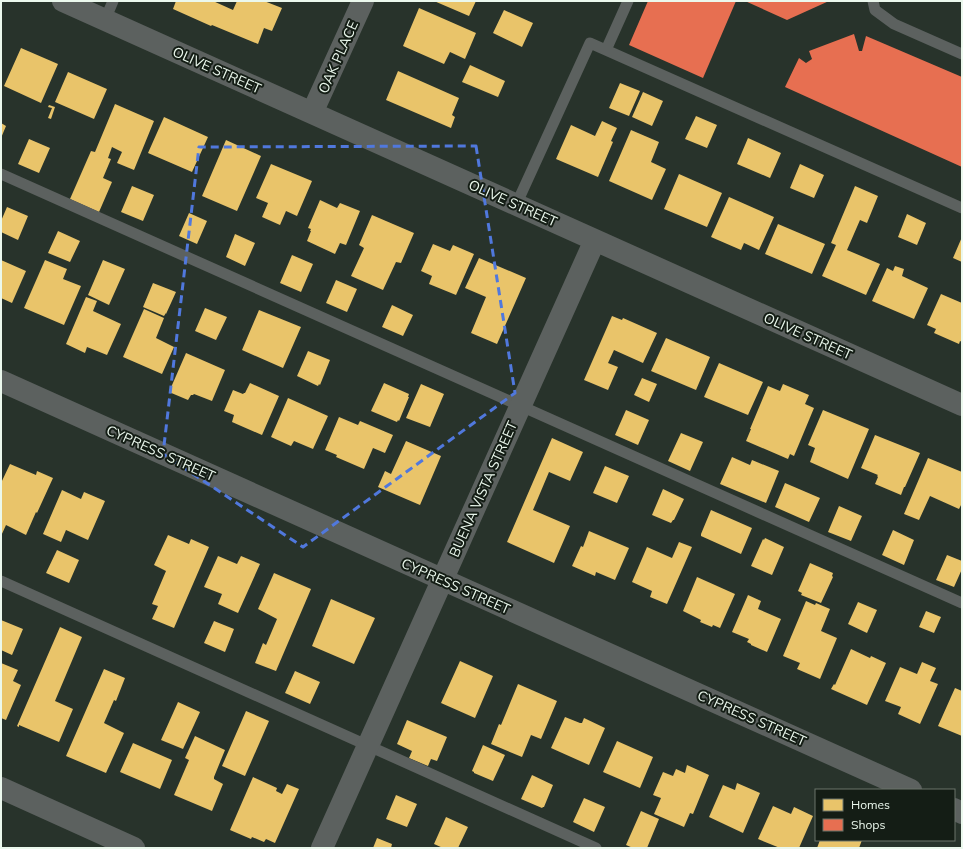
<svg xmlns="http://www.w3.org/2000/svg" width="963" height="849" font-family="Mulish,sans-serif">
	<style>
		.homes { fill: #e9c46a }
		.shops { fill: #e76f51 }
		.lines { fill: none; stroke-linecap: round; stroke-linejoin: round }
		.lane { stroke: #5c615f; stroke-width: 11 }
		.street { stroke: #5c615f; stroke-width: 22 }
		.marked { fill: none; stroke: #5078dd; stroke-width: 3; stroke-dasharray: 8 5; stroke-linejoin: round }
		.labels { text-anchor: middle; stroke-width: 4; stroke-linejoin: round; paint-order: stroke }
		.street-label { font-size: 14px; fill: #ebf8ed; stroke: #141d15 }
	</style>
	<rect width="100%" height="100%" fill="#28332b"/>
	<path class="homes" d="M176,1h37l20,9 4,-9h27l18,7 -10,23 -8,-3 -6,16 -46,-19 -1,1 -38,-17z
		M434,1h42l-7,15z
		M419,8l57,25 -11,26 -15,-7 -6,12 -41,-18z
		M504,10l29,13 -11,24 -29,-14z
		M21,48l37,16 -17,39 -37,-17z
		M470,65l35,16 -7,16 -36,-15z
		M398,71l61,27 -7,17 3,2 -4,11 -65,-28z
		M68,72l39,17 -13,30 -39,-17z
		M620,83l20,8 -11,25 -20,-8z
		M643,92l20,9 -11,25 -20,-9z
		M115,104l39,17 -20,49 -17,-7 5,-11 -10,-5 -4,11 3,1 -8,19 9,4 -13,30 -29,-13 21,-48 4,1z
		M49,105l6,2 -4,12 -3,-1 4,-10 -4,-1z
		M696,116l21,9 -10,23 -22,-9z
		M164,117l44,20 -16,35 -44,-19z
		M602,121l15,7 -6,13 2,1 -15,35 -42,-18 15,-34 24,11z
		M1,123l5,3 -5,12z
		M631,130l28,12 -8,20 15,7 -14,31 -43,-19z
		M748,138l33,15 -11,25 -33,-14z
		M29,139l21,9 -11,25 -21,-9z
		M226,140l35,16 -24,55 -35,-15z
		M271,164l41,17 -15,35 -11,-5 -6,14 -18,-8 6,-14 -12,-5z
		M800,164l24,11 -10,23 -24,-10z
		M679,174l43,19 -15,34 -43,-18z
		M132,186l22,9 -11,26 -22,-9z
		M855,186l23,10 -11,27 -7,-3 -13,30 33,14 -14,31 -44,-19 14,-31 -5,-2z
		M729,197l45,20 -15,33 -15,-7 -3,7 -30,-13z
		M320,200l17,8 3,-5 20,8 -14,34 -6,-2 -5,11 -28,-13 4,-10h-1l1,-2 -3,-1z
		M7,207l21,9 -10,24 -17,-8v-11z
		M189,213l18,8 -10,23 -18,-8z
		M907,214l19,9 -9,22 -19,-8z
		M372,215l42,18 -13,30 -5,-1 -13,28 -32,-14 13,-28 -5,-3z
		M778,224l47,20 -13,30 -47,-20z
		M58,231l22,10 -10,21 -22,-9z
		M235,234l20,9 -10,23 -19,-9z
		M962,237v25l-9,-4z
		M433,244l17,7 3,-6 21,9 -18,41 -27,-11 3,-8 -11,-5z
		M292,255l21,9 -12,28 -21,-9z
		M479,258l47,20 -29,66 -26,-11 15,-36 -21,-9z
		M1,260l25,11 -14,32 -11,-5z
		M45,260l22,9 -4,10 18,7 -17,39 -40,-17z
		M103,260l22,9 -16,36 -21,-10z
		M895,266l9,3 -2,7 26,12 -14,31 -42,-18 15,-33 6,3z
		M336,280l21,9 -10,23 -21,-9z
		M153,283l23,9 -10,22v-1l-2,3 -21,-9z
		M941,294l21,9v39l-2,-1 -1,3 -25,-11 2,-4 -9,-4z
		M86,297l11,4 -4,10 28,13 -14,31 -20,-8 -2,6 -19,-9z
		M392,305l21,10 -10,21 -21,-9z
		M205,308l22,9 -11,23 -21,-9z
		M144,309l20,9 -8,20 18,9 -12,27 -39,-17z
		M259,310l42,17 -18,41 -41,-18z
		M612,316l10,4 1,-2 34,15 -14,30 -29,-13 -6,13 10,4 -10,23 -24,-10z
		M666,338l44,19 -14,33 -45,-19z
		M308,351l22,9 -10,25 -1,-1 -1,2 -21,-10z
		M186,353l39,17 -13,31 -18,-7 -1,1h-2l-3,5 -19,-8z
		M719,363l44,19 -15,33 -44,-18z
		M642,378l15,6 -8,18 -15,-7z
		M250,383l29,13 -17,39 -30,-13 2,-7 -10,-4 9,-21 10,4 1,-1h1z
		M384,383l25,11 -1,3h1l-10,24 -1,-1 -1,2 -26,-11z
		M421,384l23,10 -14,33 -24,-9z
		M783,384l26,11 -4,9 9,4 -20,48 -4,-2 -2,5 -42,-18 5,-12h-1l18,-43 12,5z
		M288,398l40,18 -15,33 -19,-8 -3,5 -20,-9z
		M626,410l23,10 -11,25 -23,-10z
		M823,410l46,19 -21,50 -38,-17 5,-14 -7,-3z
		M339,417l19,8 2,-4 33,14 -8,18 -12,-5 -9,21 -28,-12 1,-2 -12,-5z
		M681,433l22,9 -13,29 -22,-10z
		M875,435l45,18 -15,34h-1l-3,8 -26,-11 3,-7 -1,-1 1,-1 -17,-7z
		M552,438l31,14 -13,29 -21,-9 -16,38 37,16 -16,37 -47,-21z
		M406,441l35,15 -21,49 -42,-18 7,-16 6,3z
		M732,457l18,8 2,-5 27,11 -13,32 -46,-19z
		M928,458l34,14v31l-3,6 -29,-13 -11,24 -15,-6z
		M10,464l26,11 1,-4 16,7 -16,35 -1,-1 -10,23 -20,-10 -5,11v-53z
		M605,466l24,10 -12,27 -24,-10z
		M785,483l35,15 -11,24 -34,-15z
		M663,489l21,10 -10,21h-1l-2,3 -19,-8z
		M62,490l19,9 3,-7 21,9 -17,39 -22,-10 -5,12 -18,-8z
		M839,506l23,10 -11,25 -23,-9z
		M711,510l41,18 -11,26 -40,-18v-2z
		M893,530l21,10 -10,25 -22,-10z
		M589,531l40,17 -14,32 -19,-8 -1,4 -23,-10 9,-20 2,1z
		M168,535l21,9 2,-5 18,8 -35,81 -22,-9 6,-13 -6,-2 14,-33 -12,-6z
		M765,538l19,9 -12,28 -21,-9 12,-27 1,1z
		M679,542l13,5 -25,57 -17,-7 2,-6 -20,-9 15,-35 25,11z
		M57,550l22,10 -10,23 -23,-10z
		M947,555l15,6v8l-8,18 -18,-7z
		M218,556l19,8 4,-8 19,8 -22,49 -20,-9 4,-10 -18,-7z
		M810,563l23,10 -1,3 1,1 -12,26 -20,-8 1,-2 -4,-2z
		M274,573l37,16 -35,82 -21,-8 8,-20 3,2 11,-26 -19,-10z
		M697,577l38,17 -15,34 -7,-3 -1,2 -12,-5 1,-2 -18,-9z
		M748,595l13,6 -3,8 23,10 -14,33 -16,-7v-1l-4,-2 2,-3 -17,-7z
		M331,599l44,19 -21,46 -42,-18z
		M806,601l9,4 1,-2 14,6 -9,22 16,7 -17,41 -23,-10 3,-6 -17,-7z
		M858,602l19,8 -10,23 -19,-9z
		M926,611l15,6 -7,16 -15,-6z
		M1,620l22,9 -11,26 -11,-5z
		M214,621l20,8 -9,23 -21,-9z
		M60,627l22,10 -27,64 18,8 -14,33 -40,-17v2l-2,-1z
		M851,649l19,9 1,-2 15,7 -19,42 -36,-16 3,-5 1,1z
		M460,661l33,15 -18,42 -34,-15z
		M922,662l14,6 -6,13 8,3 -18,40 -22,-10 3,-7 -16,-6 15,-34 17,7z
		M1,663l17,7 -5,11 8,4 -15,35 -5,-2z
		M104,669l21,9 -9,23 -2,-1 -10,23 20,10 -18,40 -40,-17z
		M295,671l25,11 -10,22 -25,-11z
		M518,684l39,17 -16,38 -10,-4 -9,22 -31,-13 8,-20 2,1z
		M955,688l7,3v45l-24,-10z
		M178,702l22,10 -17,37 -22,-9z
		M246,711l23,10 -24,55 -23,-10z
		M565,717l15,6h2l2,-5 21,10 -16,37 -38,-17z
		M407,720l40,17 -10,24 -6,-2 -3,7 -19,-8 3,-7 -15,-7z
		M195,736l30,14 -11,27v2l9,5 -11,27 -38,-16 15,-35 -4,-2z
		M617,741l36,16 -13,31 -37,-16z
		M133,743l39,17 -12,29 -40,-17z
		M483,745l22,10 -12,26 -19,-8v-1l-2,-1z
		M687,765l22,10 -16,39 -3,-1 -6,14 -30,-13 7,-16 -8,-3 10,-23 10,4 3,-7 9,4z
		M532,775l21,10 -9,22h-1l-1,1 -21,-9z
		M253,777l24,11 -1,3 6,3 5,-10 12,5 -24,54 -9,-4 -2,3 -12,-5 -1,2 -21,-9z
		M737,783l23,10 -17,40 -34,-16 14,-32 12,5z
		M396,795l21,9 -10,23 -21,-8z
		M584,798l21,9 -11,25 -21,-10z
		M773,806l18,8 3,-7 19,9 -14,32h-19l-22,-9z
		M641,811l18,8 -12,29h-14l-7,-3z
		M446,817l22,10 -10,21h-15l-9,-4z
		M377,838l15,6 -1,4h-18z
		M820,840h42l-3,8h-42z"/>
	<path class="shops" d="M648,1h88l-33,77 -74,-33z
		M745,1h84l-42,19z
		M854,34l5,17h3l4,-15 96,41v90l-177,-80 14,-29 7,5 6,-4 -3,-8z"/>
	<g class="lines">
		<path class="lane" d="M873,1l2,9 19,14 68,30
			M105,20l8,-19
			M606,50l22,-49
			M1,174l961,429
			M516,205l74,-162 372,165
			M1,581l595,267"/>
		<path class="street" d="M63,1l899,404
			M312,113l51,-112
			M1,381l910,409
			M1,788l133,60
			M954,809l8,4
			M322,848l273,-608"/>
	</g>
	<path class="marked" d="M476,146l39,247 -212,154 -140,-93 36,-307z"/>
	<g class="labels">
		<g class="street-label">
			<text transform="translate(338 57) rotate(-66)" y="5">OAK PLACE</text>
			<text transform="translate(217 70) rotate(24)" y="5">OLIVE STREET</text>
			<text transform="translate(513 203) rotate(24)" y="5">OLIVE STREET</text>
			<text transform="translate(808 336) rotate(24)" y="5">OLIVE STREET</text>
			<text transform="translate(161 453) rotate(24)" y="5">CYPRESS STREET</text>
			<text transform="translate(483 489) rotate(-66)" y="5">BUENA VISTA STREET</text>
			<text transform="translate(456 586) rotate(24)" y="5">CYPRESS STREET</text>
			<text transform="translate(752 718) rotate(24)" y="5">CYPRESS STREET</text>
		</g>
	</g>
	<rect width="963" height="849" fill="none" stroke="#ebf8ed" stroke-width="4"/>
	<rect x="815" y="789" width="140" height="52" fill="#141d15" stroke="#6a756b"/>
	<rect x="823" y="799" width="20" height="12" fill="#e9c46a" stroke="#6a756b"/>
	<text x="851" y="809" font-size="12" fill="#ebf8ed">Homes</text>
	<rect x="823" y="819" width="20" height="12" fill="#e76f51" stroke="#6a756b"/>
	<text x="851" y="829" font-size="12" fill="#ebf8ed">Shops</text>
</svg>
